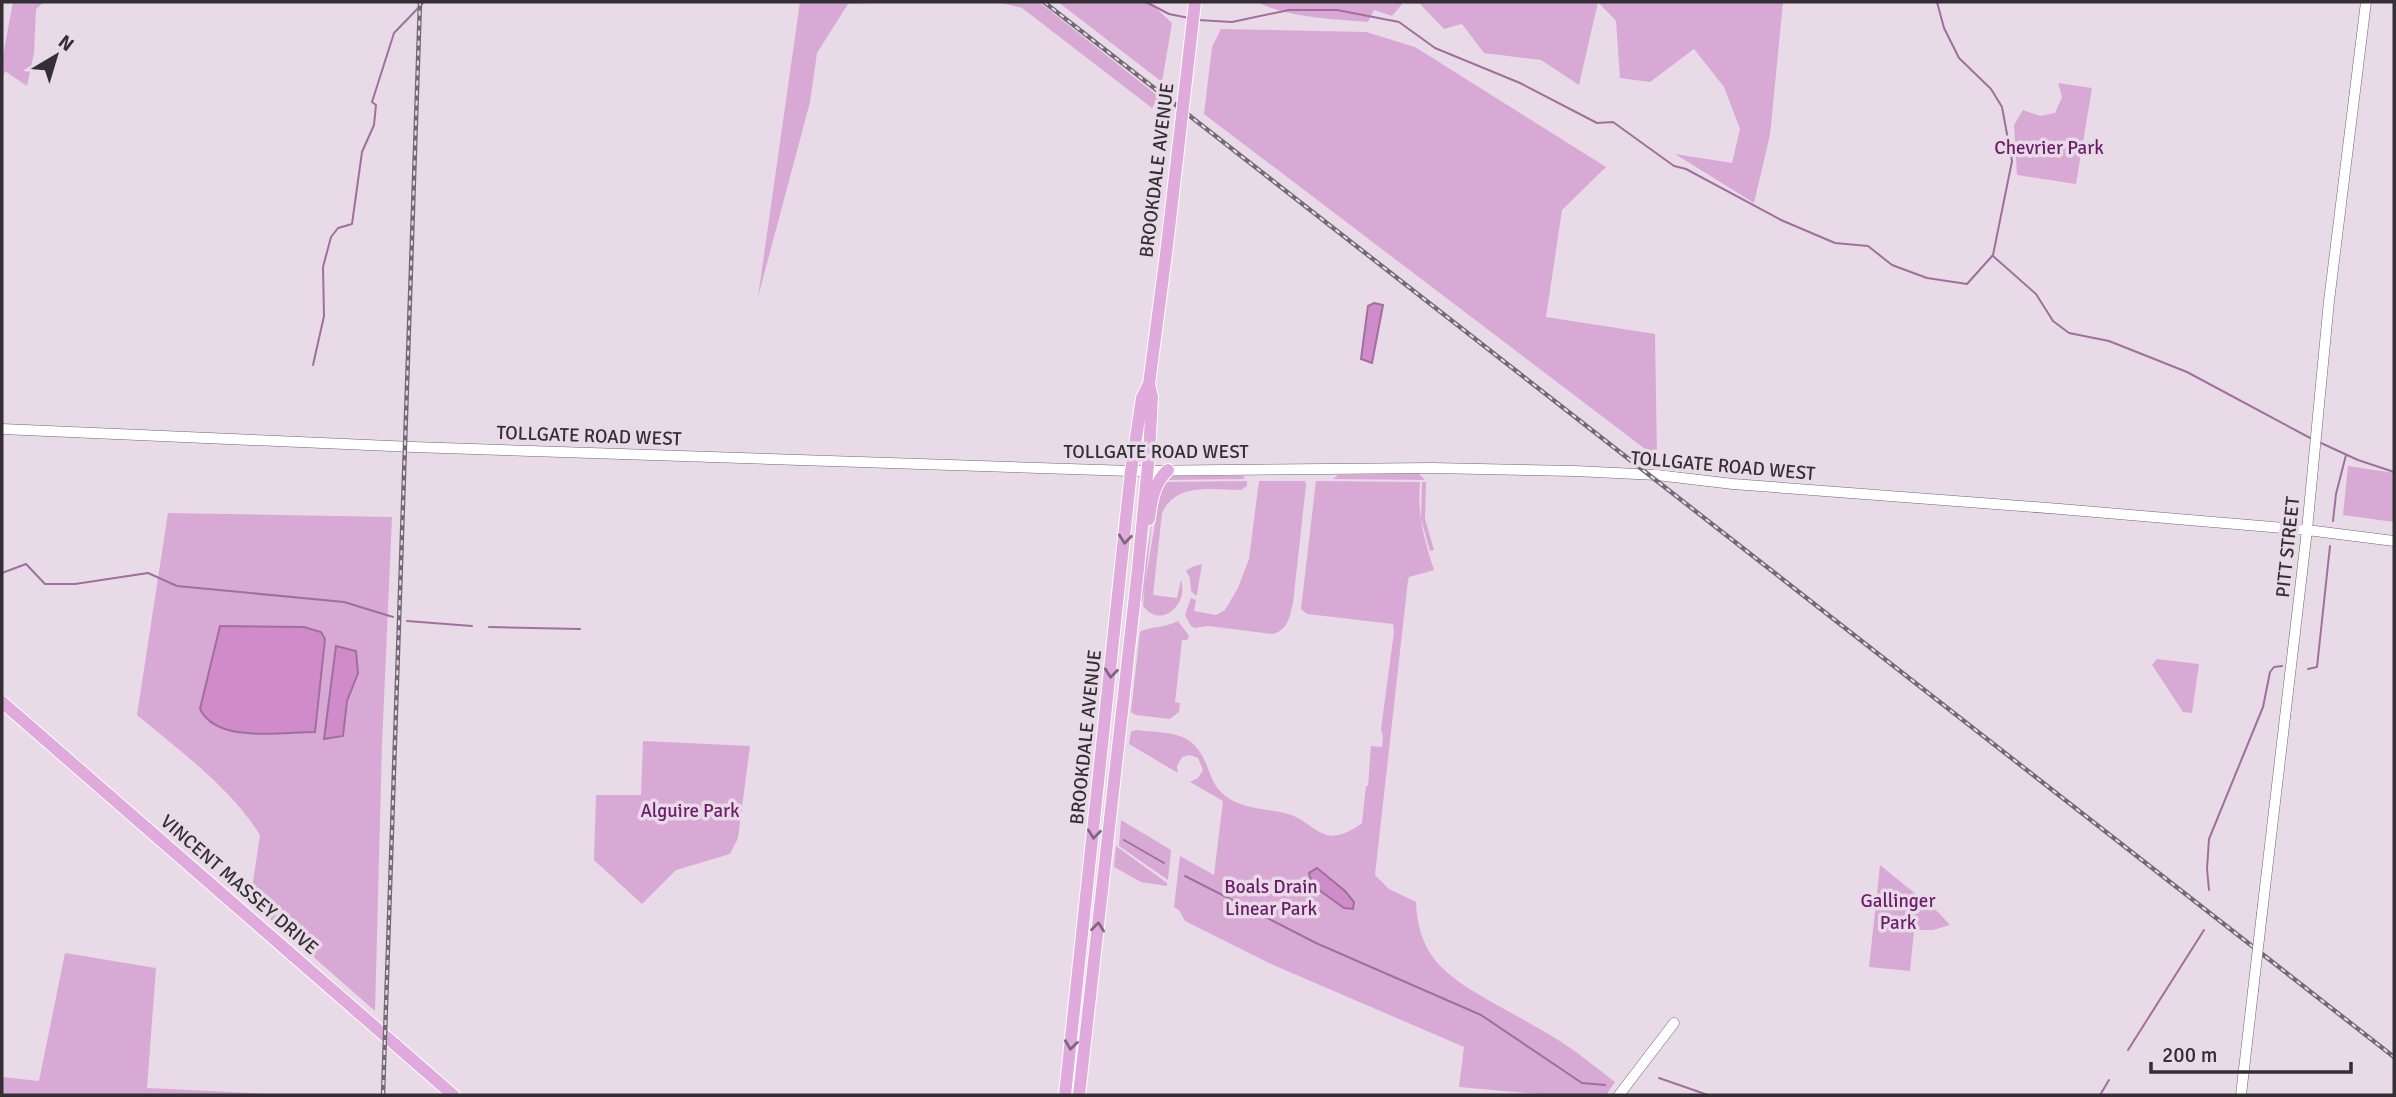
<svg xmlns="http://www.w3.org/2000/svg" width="2396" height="1097" font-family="Signika,sans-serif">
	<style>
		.green { fill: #d8a9d4 }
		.water { fill: #d08bcb; stroke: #a16f9e; stroke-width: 2 }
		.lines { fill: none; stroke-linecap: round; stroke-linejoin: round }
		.stream { stroke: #a16f9e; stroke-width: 2 }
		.minor-casing { stroke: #726671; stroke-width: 11 }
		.major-casing { stroke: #fff; stroke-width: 14 }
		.minor { stroke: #fff; stroke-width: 10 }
		.major { stroke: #e0aadd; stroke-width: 12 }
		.rail-casing { stroke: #726a72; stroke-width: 4.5 }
		.rail { stroke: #e8dbe7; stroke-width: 2; stroke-dasharray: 5; stroke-linecap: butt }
		.minor-bridge-casing { stroke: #726671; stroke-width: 11; stroke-linecap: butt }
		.major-bridge-casing { stroke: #fff; stroke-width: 14; stroke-linecap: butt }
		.minor-bridge { stroke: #fff; stroke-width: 10 }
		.major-bridge { stroke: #e0aadd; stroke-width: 12 }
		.oneway { stroke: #816680 }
		.labels { text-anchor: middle; stroke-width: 7; stroke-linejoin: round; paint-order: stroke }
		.park-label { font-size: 19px; fill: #6d1c6b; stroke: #e8dbe7 }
		.street-label { font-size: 19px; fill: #342f34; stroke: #e8dbe7 }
	</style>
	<rect width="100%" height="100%" fill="#e8dbe7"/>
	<path class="green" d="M13,2h31l-8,7 -2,44 -7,33 -22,-15 -3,10v-20z
		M800,2h97l-49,2 -31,49 -7,49 -52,195z
		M997,2h42l120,95 -7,11 -130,-100z
		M1058,2h91l23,21 -10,59z
		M1256,2h527l-13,133 -16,68 -79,-49 57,9 8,-34 -16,-42 -30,-38 -44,33 -30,-4 -4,-57 -18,-19 -19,83 -38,-25 -57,-7 -22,-29 -18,5 -24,-25 -17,-1 -11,13 -18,-6 -6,12c-38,-3 -77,-4 -112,-20z
		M1221,29l145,3 49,15 191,120 -44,43 -16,107 109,17 2,124 -453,-344 8,-67z
		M2058,83l34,5 -16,96 -59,-9 -3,-50 9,-15 17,6 15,-3 7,-16z
		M2348,466l46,7v49l-51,-7z
		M1418,473l7,7 -92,-1 5,-4z
		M1183,474l1,2h59l2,3 -82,1 5,-3z
		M1247,481v5l-6,4c-28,0 -65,-8 -79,23l-9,82 24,3 4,-18c8,24 -20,50 -38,26l2,-20 -3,17 -2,-6 13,-83 -8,69 17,-101z
		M1259,481h46l1,4 -13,118c-3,13 -5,27 -20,31l-65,-8 -13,2 -4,-2 -6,-11 6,-17 5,2 -2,11 22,4 9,-5 13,-22 11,-29z
		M1316,481l104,1c-3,32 4,57 14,88l-25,7 -1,3 -33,295 14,14 27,13c2,54 29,73 72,98 25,14 51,28 75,43 18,12 35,26 52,39l-9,13h-56l-91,-8 5,-40 -193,-83 -86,-43 -6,-11 -5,-3 6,-51 34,19 9,-74 -33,-19 8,-4 5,-8 -5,-12 -8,-3 -8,2 -5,9 1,7 -49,-29 2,-12 5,-2c17,2 38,1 52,10 22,15 18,39 35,54 21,18 47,13 71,22 12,5 21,16 33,19 12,3 26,-5 35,-12l4,-37h2l3,-40 11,1 1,-9 -2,-9 13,-97 -1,-8 -86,-10 -6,-5z
		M1422,482h4l-1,37 9,31 -4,1 -9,-32z
		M168,513l224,4 -10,227 -7,267 -132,-116 10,-13 7,-47c-30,-48 -80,-84 -123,-120z
		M1202,564l-5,30 -1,2 -5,-5 -1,-13 -4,-7 6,-4z
		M1178,621l11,15 -2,4h-5l-7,62 5,1 -1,9 -9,7 -34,-4 -5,-3 9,-80c11,-6 25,-4 38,-11z
		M2157,659l42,5 -7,49 -9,-1 -31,-47z
		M643,741l107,5 -12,92 -8,16 -54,16 -34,34 -48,-44 2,-65h45z
		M1121,820l50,30 -3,30 -49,-34z
		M1116,846l51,37v3l-26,-4 -27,-15z
		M1880,865l59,48 11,12 -17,5h-19l-4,41 -41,-4z
		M65,953l91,15 -9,120 145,7h-290v-18l37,4z"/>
	<path class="water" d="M1374,303l9,2 -11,58 -11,-4 7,-53z
		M220,626l84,1 17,5 4,7 -10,93c-33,0 -98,12 -115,-23z
		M336,646l20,5 2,22 -11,28 -4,35 -19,3z
		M1317,868l28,23 9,11 -1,7 -9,-1 -32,-23 -3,-12z"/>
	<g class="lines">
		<path class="stream" d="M1146,2l23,12 20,4
			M1198,20l34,2 57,-12h48l62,12 36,26 85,35 77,40 16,-1 61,44 12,3 95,51 54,23 33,3 24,19 35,13 40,6 26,-29 19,-94 -10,-54 -11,-18 -32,-31 -15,-30 -7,-26
			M1993,256l43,38 17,27 16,12 40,8 78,31 125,67
			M313,365l11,-49 -1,-49 8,-30 7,-9 14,-4 10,-72 12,-27 2,-20 -4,-3 22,-69 30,-31
			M2321,443l37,17 36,12
			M2333,521l3,-27 10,-39
			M2,573l24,-9 19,20h30l73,-11 29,13 167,16 49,15
			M407,621l65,5
			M489,627l91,2
			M2308,669l9,-2 13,-121
			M1124,840l40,23
			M1185,876l131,67 165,72 101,68 23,2
			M2209,890l-2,-21 2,-30 54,-132 7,-35 4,-5 8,-1
			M2128,1050l76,-120
			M1659,1078l49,17
			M2100,1095l9,-15"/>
		<g class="minor-casing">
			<path id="minor" d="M2,429l411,18 718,24 302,-3 142,3 82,4 76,9 327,25 247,21 87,11
				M2262,913l45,-383 22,-229 37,-299
				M1619,1095l55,-72
				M2241,1095l12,-104"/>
		</g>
		<g class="major-casing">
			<path id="major" d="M1149,519c2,-18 5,-36 19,-49
				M2,702l451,393
				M1065,1095l66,-624 11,-73 7,-14 18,-138
				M1079,1095l59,-526 11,-114 3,-58 -3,-13"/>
		</g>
		<use href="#minor" class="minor"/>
		<use href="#major" class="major"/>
		<g class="rail-casing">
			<path id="rail" d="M1044,2l1350,1055
				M383,1095l37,-1093"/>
		</g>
		<use href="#rail" class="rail"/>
		<g class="minor-bridge-casing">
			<path id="minor-bridge" d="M2253,991l9,-78"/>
		</g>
		<g class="major-bridge-casing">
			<path id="major-bridge" d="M1167,246l28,-244"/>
		</g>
		<use href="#minor-bridge" class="minor-bridge"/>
		<use href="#major-bridge" class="major-bridge"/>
	</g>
	<defs><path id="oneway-chevron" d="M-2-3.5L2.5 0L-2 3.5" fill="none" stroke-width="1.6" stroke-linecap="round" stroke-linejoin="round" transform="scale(1.75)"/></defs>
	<g class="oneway">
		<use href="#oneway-chevron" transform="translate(1125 539) rotate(96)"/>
		<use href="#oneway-chevron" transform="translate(1111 673) rotate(96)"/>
		<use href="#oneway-chevron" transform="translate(1094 834) rotate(96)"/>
		<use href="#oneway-chevron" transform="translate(1098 927) rotate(-84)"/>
		<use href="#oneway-chevron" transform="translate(1071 1045) rotate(97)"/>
	</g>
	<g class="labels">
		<g class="park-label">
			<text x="2049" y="154">Chevrier Park</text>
			<text x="690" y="817">Alguire Park</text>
			<text x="1271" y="893">Boals Drain<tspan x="1271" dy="22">Linear Park</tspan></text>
			<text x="1898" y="907">Gallinger<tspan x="1898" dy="22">Park</tspan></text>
		</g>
		<g class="street-label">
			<text transform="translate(1156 170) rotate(-83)" y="7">BROOKDALE AVENUE</text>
			<text transform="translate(589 435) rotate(2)" y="7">TOLLGATE ROAD WEST</text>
			<text x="1156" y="458">TOLLGATE ROAD WEST</text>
			<text transform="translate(1723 465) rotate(5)" y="7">TOLLGATE ROAD WEST</text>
			<text transform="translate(2287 547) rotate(-84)" y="7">PITT STREET</text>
			<text transform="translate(1085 737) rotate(-84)" y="7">BROOKDALE AVENUE</text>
			<text transform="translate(240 884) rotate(41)" y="7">VINCENT MASSEY DRIVE</text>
		</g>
	</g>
	<rect width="2396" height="1097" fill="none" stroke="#342f34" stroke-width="7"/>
	<g transform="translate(56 56) rotate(38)" stroke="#e8dbe7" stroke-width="5" paint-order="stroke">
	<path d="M0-5L12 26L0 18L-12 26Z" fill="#342f34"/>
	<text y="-10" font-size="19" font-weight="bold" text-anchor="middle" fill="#342f34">N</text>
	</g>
	<path d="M2151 1062v10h200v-10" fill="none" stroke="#342f34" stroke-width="3.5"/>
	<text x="2162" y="1062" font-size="21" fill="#342f34" stroke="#e8dbe7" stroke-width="5" paint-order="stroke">200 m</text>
</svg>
